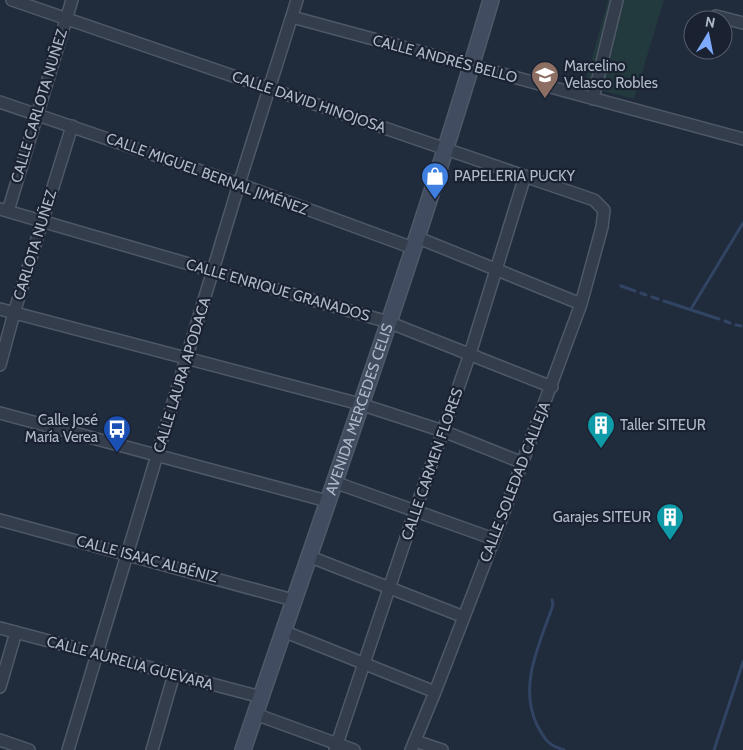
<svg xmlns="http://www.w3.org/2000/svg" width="743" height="750" font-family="Cabin,sans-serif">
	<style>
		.green { fill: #22393d }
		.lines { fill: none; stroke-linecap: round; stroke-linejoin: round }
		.stream { stroke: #314463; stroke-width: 3 }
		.minor-casing { stroke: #4f5867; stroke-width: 14 }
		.secondary-casing { stroke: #4f5867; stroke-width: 18 }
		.minor { stroke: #343d4c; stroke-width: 11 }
		.secondary { stroke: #424c60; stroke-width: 15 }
		.labels { text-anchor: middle; stroke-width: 4.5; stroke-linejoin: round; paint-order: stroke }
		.street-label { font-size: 15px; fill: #afb8c8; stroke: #1a2231 }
		.poi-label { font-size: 15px; fill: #afb8c8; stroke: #1a2231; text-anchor: start }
	</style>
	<rect width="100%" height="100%" fill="#202b3c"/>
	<path class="green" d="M608,0h56l-30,99 -50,-13z"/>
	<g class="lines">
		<path class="stream" d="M621,286l14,5
			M641,293l5,2
			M652,297l6,2
			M664,301l55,18
			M691,309l52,-86
			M725,321l5,2
			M736,325l5,1
			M552,600l1,5c-13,38 -35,80 -16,120 8,15 11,20 27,25
			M714,750l29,-88"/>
		<g class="minor-casing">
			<path id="minor" d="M12,0l582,200 10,10 -2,17 -21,77 -87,235 -59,153 -24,58
				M292,17l451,122
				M714,20l2,-4 27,7
				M593,99l24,-99
				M0,102l239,82 174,64
				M0,209l388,113 164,65
				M8,211l64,-211
				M416,237l165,67
				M0,309l360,95 83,27 80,32
				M0,365l14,-52 58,-187
				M0,413l327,88
				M334,482l160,57
				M0,520l293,80
				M308,556l156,61
				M0,628l261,69
				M283,631l152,61
				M0,687l16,-55
				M255,714l99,36
				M0,740l29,10
				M415,741l27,9
				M68,750l171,-566 58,-184
				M152,750l22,-76
				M335,750l80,-239 55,-157 55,-178"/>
		</g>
		<g class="secondary-casing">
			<g id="secondary">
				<path id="s1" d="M243,750c84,-249 174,-498 248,-750"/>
			</g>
		</g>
		<use href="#minor" class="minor"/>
		<use href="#secondary" class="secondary"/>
	</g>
	<defs>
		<g id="school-pin" transform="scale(1.4375)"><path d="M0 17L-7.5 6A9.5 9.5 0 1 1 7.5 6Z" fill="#8d6e63" stroke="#1a2231"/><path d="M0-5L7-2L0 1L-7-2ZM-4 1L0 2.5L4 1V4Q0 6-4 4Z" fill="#fff"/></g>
		<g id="shop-pin" transform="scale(1.4375)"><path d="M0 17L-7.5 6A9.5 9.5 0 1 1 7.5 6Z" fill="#3f7fe0" stroke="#1a2231"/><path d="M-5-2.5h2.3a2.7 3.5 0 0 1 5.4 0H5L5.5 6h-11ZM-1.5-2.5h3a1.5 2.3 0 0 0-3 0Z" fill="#fff"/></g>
		<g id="building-pin" transform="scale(1.4375)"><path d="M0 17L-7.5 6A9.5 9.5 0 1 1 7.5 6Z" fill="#0f9aa8" stroke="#1a2231"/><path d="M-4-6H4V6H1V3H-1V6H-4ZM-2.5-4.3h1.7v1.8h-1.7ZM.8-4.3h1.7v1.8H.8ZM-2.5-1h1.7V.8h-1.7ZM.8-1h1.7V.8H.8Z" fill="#fff"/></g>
		<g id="bus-pin" transform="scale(1.4375)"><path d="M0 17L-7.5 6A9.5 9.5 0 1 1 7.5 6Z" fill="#1a4fb4" stroke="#1a2231"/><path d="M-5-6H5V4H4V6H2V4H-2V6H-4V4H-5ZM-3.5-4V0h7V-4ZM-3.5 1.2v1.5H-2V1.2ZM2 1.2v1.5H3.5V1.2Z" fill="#fff"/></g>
	</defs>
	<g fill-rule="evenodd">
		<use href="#school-pin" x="545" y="75"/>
		<use href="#shop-pin" x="435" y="176"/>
		<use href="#building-pin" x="601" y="425"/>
		<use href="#bus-pin" x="117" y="429"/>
		<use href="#building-pin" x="670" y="517"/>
	</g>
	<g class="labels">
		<g class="street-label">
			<text transform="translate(445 59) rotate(15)" y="5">CALLE ANDRÉS BELLO</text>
			<text transform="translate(309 102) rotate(19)" y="5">CALLE DAVID HINOJOSA</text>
			<text transform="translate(39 106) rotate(-73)" y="5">CALLE CARLOTA NUÑEZ</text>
			<text transform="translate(207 174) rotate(20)" y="5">CALLE MIGUEL BERNAL JIMÉNEZ</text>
			<text transform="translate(35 245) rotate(-73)" y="5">CARLOTA NUÑEZ</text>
			<text transform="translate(278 290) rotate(16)" y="5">CALLE ENRIQUE GRANADOS</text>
			<text transform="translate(182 375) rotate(-73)" y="5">CALLE LAURA APODACA</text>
			<text dy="5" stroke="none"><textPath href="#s1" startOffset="360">AVENIDA MERCEDES CELIS</textPath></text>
			<text transform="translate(432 464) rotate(-71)" y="5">CALLE CARMEN FLORES</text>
			<text transform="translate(515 482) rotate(-69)" y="5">CALLE SOLEDAD CALLEJA</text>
			<text transform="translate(147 559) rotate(15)" y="5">CALLE ISAAC ALBÉNIZ</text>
			<text transform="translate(130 663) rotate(15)" y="5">CALLE AURELIA GUEVARA</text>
		</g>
		<g class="poi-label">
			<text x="564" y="71">Marcelino<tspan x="564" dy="17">Velasco Robles</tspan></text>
			<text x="454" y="181">PAPELERIA PUCKY</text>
			<text x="98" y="425" text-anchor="end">Calle José<tspan x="98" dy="17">María Verea</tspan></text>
			<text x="620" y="430">Taller SITEUR</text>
			<text x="651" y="522" text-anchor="end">Garajes SITEUR</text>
		</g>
	</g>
	<g transform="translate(708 35) rotate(10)"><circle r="24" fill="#1a2231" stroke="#565e6d"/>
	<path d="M0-4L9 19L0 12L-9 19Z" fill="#7eabff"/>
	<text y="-8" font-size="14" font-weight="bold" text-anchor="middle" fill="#afb8c8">N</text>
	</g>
</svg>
